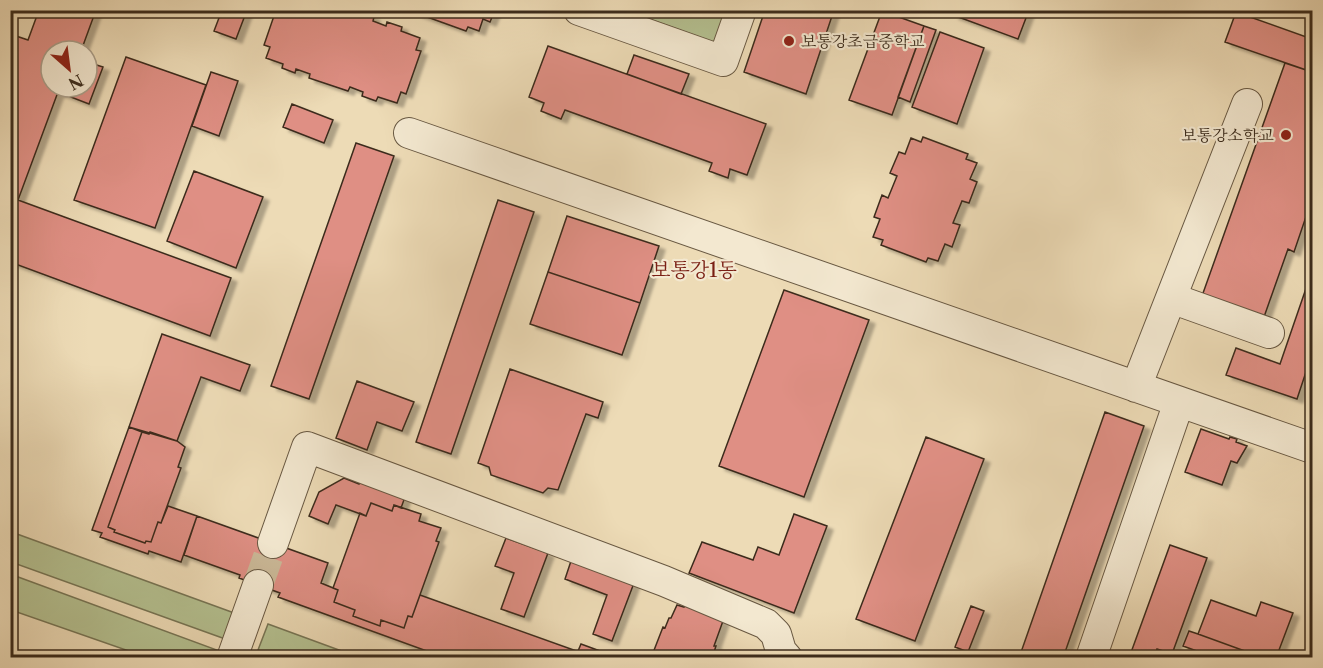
<svg xmlns="http://www.w3.org/2000/svg" width="1323" height="668" font-family="'Libre Caslon Text','Noto Serif KR',serif">
	<style>
		.green { fill: #b5c191; stroke: #787656; stroke-width: 1.5 }
		.building { fill: #df8f84; stroke: #3c2c1c; stroke-width: 1.5; filter: url(#shadow) }
		.lines { fill: none; stroke-linecap: round; stroke-linejoin: round }
		.minor-tunnel { stroke: #cab897; stroke-width: 30; stroke-dasharray: 30 15; stroke-linecap: butt }
		.minor-casing { stroke: #685842; stroke-width: 32 }
		.minor { stroke: #f3e8d0; stroke-width: 30 }
		.poi-dot { fill: #8f2418; stroke: #f3e8d0; stroke-width: 2 }
		.labels { text-anchor: middle; stroke-width: 4.5; stroke-linejoin: round; paint-order: stroke }
		.poi-label { font-size: 16px; fill: #3c2c1c; stroke: #f3e8d0; text-anchor: start }
		.quarter-label { font-size: 20px; fill: #7a1f14; stroke: #f3e8d0 }
	</style>
	<defs>
		<filter id="shadow"><feDropShadow dx="6" dy="4" stdDeviation="1.5" flood-color="#0004"/></filter>
	</defs>
	<rect width="100%" height="100%" fill="#eddbb6"/>
	<filter id="stains"><feTurbulence type="fractalNoise" baseFrequency=".00333" numOctaves="4"/><feColorMatrix values="0 0 0 0 .2 0 0 0 0 .09 0 0 0 0 .02 0 0 0 .5 -.17"/></filter>
	<radialGradient id="worn" r=".72"><stop offset=".6" stop-color="#630" stop-opacity="0"/><stop offset="1" stop-color="#630" stop-opacity=".3"/></radialGradient>
	<path class="green" d="M627,11h100l-12,32z
		M17,534l220,80 -9,26 -217,-78 -1,-11z
		M10,574l215,79 -3,4h-76l-135,-47z
		M268,624l90,33h-78l-22,-7z"/>
	<path class="building" d="M39,10h57l-15,41h-30v36h36v-25l16,5 -14,37 -31,-12 -40,108 213,78 -21,58 -200,-74v-222l3,-5 15,5z
		M222,10h25l-11,29 -22,-8z
		M276,10h79l19,7 -1,4 13,5 1,-4 15,5 -1,4 19,7 -4,12 5,1 -15,43 -5,-2 -4,11 -19,-6 -2,4 -14,-5 1,-4 -13,-5 -2,4 -39,-13 1,-4 -14,-5 -1,4 -13,-5 1,-4 -17,-6 4,-11 -6,-2z
		M417,10h78l-5,12 -7,-3 -4,12 -11,-4 -2,4 -50,-18z
		M765,10h69l-28,84 -62,-22z
		M955,10h74l-11,29 -65,-24z
		M882,11l42,15 -32,89 -43,-15z
		M1236,12l76,27v33l-87,-30z
		M924,26l12,4 -26,72 -12,-5z
		M940,32l44,16 -27,76 -45,-17z
		M548,46l218,78 -19,51 -17,-6 -2,9 -19,-7 3,-8 -147,-53 -4,9 -20,-8 3,-8 -15,-6z
		M634,55l55,19 -8,20 -54,-20z
		M126,57l80,28 -51,143 -81,-28z
		M1285,63l27,9v127l-18,53 -6,-3 -24,68 -62,-21z
		M211,72l27,9 -19,55 -27,-10z
		M292,104l41,16 -9,23 -41,-16z
		M923,137l45,17 -2,5 11,4 -7,16 7,3 -8,21 -7,-2 -9,22 7,2 -8,22 -7,-3 -7,17 -10,-3 -2,4 -45,-17 2,-5 -10,-3 7,-18 -6,-2 8,-22 6,3 9,-22 -7,-3 9,-21 6,2 6,-16 10,4z
		M356,143l38,13 -85,243 -38,-13z
		M194,171l69,26 -27,71 -69,-27z
		M498,200l36,12 -83,242 -35,-12z
		M567,216l92,30 -19,57 -92,-31z
		M1312,271v83l-15,45 -71,-24 10,-27 44,16z
		M548,272l92,31 -18,52 -92,-31z
		M784,290l85,30 -65,177 -85,-31z
		M162,334l88,31 -10,26 -39,-14 -24,64 -48,-14z
		M510,369l93,33 -5,16 -12,-4 -28,76 -10,-2 -5,5 -52,-18 -2,-8 -11,-4z
		M357,381l57,21 -12,29 -25,-9 -10,28 -31,-12z
		M1105,412l39,14 -81,232h-44z
		M129,427l13,5 -34,95 7,3 -1,2 31,11 1,-2 5,1 7,-20 3,1 7,-17 29,10 -16,46 -32,-11 -1,3 -48,-17 2,-4 -10,-3z
		M1201,429l28,10 1,-2 7,2 -1,3 11,4 -10,17 -6,-2 -9,24 -37,-13z
		M142,432l7,2 1,-2 27,9 8,6 -7,20 3,1 -20,55 -3,-1 -7,20 -5,-1 -1,2 -31,-11 1,-2 -7,-3z
		M926,437l58,22 -69,182 -59,-22z
		M344,478l15,6 2,-4 44,17 -4,11 -7,-3 -2,6 -21,-8 -5,13 -30,-11 -8,19 -19,-8 10,-24z
		M371,503l21,8 2,-6 27,9 -2,7 22,7 -5,13 3,1 -27,75 -4,-1 -4,12 -23,-8 -1,6 -27,-10 2,-6 -21,-8 4,-12 -5,-2 27,-75 6,3z
		M794,514l33,12 -33,87 -105,-40 13,-31 51,18 5,-13 21,8z
		M197,516l131,47 -7,20 17,7 -4,12 21,8 -2,6 27,10 1,-6 23,8 4,-12 4,1 8,-22 176,63h-150l-168,-61 2,-4 -41,-15 1,-3 -56,-20z
		M506,538l42,15 -24,64 -23,-8 13,-36 -19,-7z
		M1170,545l37,13 -35,96 -15,-5 -3,9h-25z
		M571,561l63,22 -22,58 -19,-7 14,-39 -42,-16z
		M1211,600l45,16 5,-14 32,11 -17,45h-12l-66,-24z
		M677,605l7,2 1,-2 38,16 -9,25h2l-4,12h-61l12,-31 2,1 4,-10h2z
		M971,606l13,5 -16,41 -13,-5z
		M1189,631l9,3 66,24h-48l-33,-12z
		M581,644l38,14h-23l-18,-7z"/>
	<g class="lines">
		<path class="minor-tunnel" d="M258,585l15,-42"/>
		<g class="minor-casing">
			<path id="minor" d="M579,10l144,51 18,-51
				M409,133l903,315
				M1171,298l98,35
				M1136,387l111,-283
				M273,543l34,-96 357,134 102,43 10,10 5,17 6,7
				M232,658l26,-73
				M1091,658l88,-256"/>
		</g>
		<use href="#minor" class="minor"/>
	</g>
	<g class="poi-dot">
		<circle cx="789" cy="41" r="6"/>
		<circle cx="1286" cy="135" r="6"/>
	</g>
	<g class="labels">
		<g class="poi-label">
			<text x="801" y="47">보통강초급중학교</text>
			<text x="1274" y="141" text-anchor="end">보통강소학교</text>
		</g>
		<g class="quarter-label">
			<text x="694" y="277">보통강1동</text>
		</g>
	</g>
	<rect width="1323" height="668" fill="none" stroke="#eddbb6" stroke-width="36"/>
	<rect x="12" y="12" width="1299" height="644" fill="none" stroke="#3c2c1c" stroke-width="3"/>
	<rect x="18" y="18" width="1287" height="632" fill="none" stroke="#3c2c1c" stroke-width="1.5"/>
	<g transform="translate(69 69) rotate(152)"><circle r="28" fill="#f3e8d0" stroke="#aa9d88" stroke-width="1.5"/>
	<path d="M0-4.5L10 22L0 15L-10 22Z" fill="#8f2418"/>
	<text y="-9" font-size="16" font-weight="bold" text-anchor="middle" fill="#3c2c1c">N</text>
	</g>
	<rect width="100%" height="100%" filter="url(#stains)"/>
	<rect width="100%" height="100%" fill="url(#worn)"/>
</svg>
